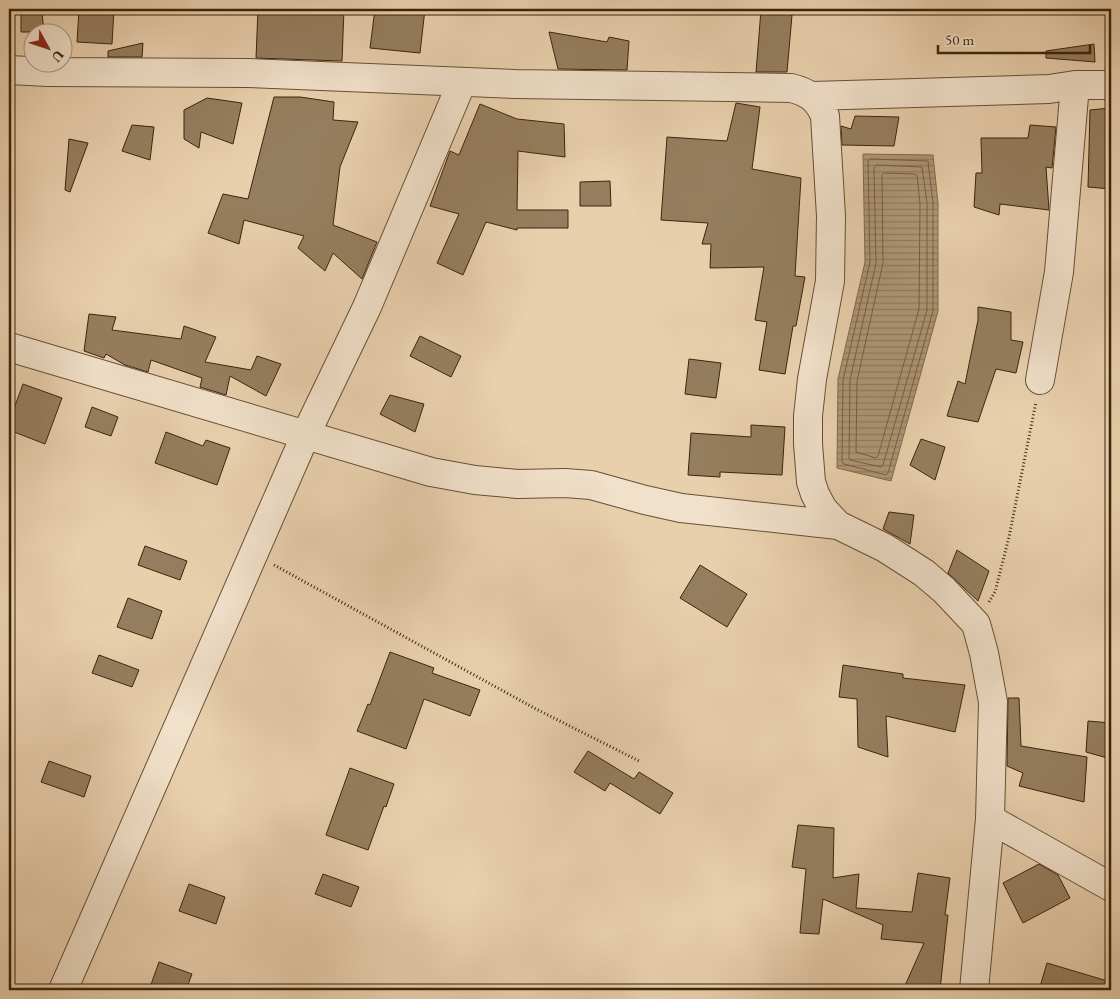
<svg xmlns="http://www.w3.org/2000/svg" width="1120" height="999" font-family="'EB Garamond',serif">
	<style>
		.water { fill: url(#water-rules); stroke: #80694b }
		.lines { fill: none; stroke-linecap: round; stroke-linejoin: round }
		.shore { stroke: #745e40; stroke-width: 1 }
		.building { fill: #957e5f; stroke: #3a250b }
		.minor-casing { stroke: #665034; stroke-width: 30 }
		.path { stroke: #3a250b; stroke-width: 3; stroke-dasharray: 1 2.5; stroke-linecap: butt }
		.minor { stroke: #f1e0ca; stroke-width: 28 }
	</style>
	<defs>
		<pattern id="water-rules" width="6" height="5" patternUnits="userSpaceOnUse" patternTransform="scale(1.25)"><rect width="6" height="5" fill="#ae9676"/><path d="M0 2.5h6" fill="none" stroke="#8f7a5f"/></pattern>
	</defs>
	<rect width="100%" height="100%" fill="#e9d0ad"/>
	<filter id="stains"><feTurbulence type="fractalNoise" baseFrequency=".004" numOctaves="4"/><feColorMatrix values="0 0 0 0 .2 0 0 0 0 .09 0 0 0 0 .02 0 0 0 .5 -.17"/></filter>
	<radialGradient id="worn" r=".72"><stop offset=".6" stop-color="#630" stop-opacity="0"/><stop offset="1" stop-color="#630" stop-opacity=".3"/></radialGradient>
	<path class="water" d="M863,154l70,1 5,48v108l-47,170 -54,-13 1,-89 27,-117z"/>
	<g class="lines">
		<path class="shore" d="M871,159l57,2 5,42v108l-45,162 -2,2 -42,-11 -2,-2 1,-82 27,-118 -2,-101z
			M877,165l45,2 5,36v107l-44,155 -2,2 -31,-7 -1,-3 1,-77 26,-117 -2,-95z
			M884,173l30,1 3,1 3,29 -1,105 -41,147 -2,2 -20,-6 1,-71 26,-118 -1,-88z"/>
	</g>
	<path class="building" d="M79,9h35l-2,35 -35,-2z
		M258,9h86l-2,52 -86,-3z
		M375,9h50l-5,44 -50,-5z
		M761,10l31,5 -5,57h-31z
		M21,13h21l2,19h-23z
		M549,32l58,10 2,-5 20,4 -2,29 -69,-1z
		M143,43l-1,14h-34v-6z
		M1094,44l1,18 -49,-4v-7z
		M274,97h26l34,5 -1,18 25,2 -18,45 -7,58 44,17 -15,37 -29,-26 -8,18 -27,-23 6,-12 -60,-16 -5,24 -31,-11 15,-39 25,5z
		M207,98l35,5 -9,41 -32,-12 -2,16 -15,-9v-29z
		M736,103l24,4 -8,62 49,9 -6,98 10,1 -9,49h-3l-8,48 -26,-4 8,-48 -12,-2 9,-53 -54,1 1,-24h-9l6,-21 -47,-3 6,-83 60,4z
		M480,104l37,15 47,5 1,33 -47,-6 -1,59h51v18h-51v2l-31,-8 -23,53 -26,-12 22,-49 -29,-8 20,-55 9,4z
		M1110,108l-2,58h3v23l-23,-2 2,-77z
		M855,116l44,1 -5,29 -52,-1 -1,-19 10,3z
		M132,125l22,2 -4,33 -28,-9z
		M1030,125l26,2 -4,41 -6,-1 3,43 -49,-6 -1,11 -25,-8 2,-34h6l-1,-35h47z
		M69,139l19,4 -18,49 -5,-2z
		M610,181l1,25h-31v-24z
		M978,307l33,5v28l12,2 -7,31 -20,-4 -18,53 -31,-6 11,-35 7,3 13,-64z
		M89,314l27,3 -4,13 69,9 3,-13 32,11 -11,25 46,8 6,-14 24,8 -15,32 -36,-20 -4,19 -26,-8 2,-9 -51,-18 -3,12 -23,-7 -19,-11 -2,4 -20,-7z
		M420,336l41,20 -10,21 -41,-21z
		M689,359l32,4 -5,35 -31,-4z
		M23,384l39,14 -17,46 -36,-14v-8z
		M390,395l34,9 -9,28 -35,-18z
		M92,407l26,10 -7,19 -26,-9z
		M751,425l34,2 -3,48 -62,-3v5l-32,-2 3,-42 60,4z
		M166,432l37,14 3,-6 24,8 -13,37 -62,-22z
		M921,439l24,8 -10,33 -25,-15z
		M889,512l25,3 -4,29 -27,-15z
		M145,546l42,15 -7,19 -42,-15z
		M957,550l32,21 -11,30 -30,-28z
		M700,565l47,29 -20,33 -47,-29z
		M128,598l34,13 -10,28 -35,-12z
		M390,652l44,16 -2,5 48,17 -10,26 -46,-17 -18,50 -49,-18 11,-27 2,1z
		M99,655l40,15 -7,17 -40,-14z
		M843,665l60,9v4l62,7 -10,47 -69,-16 2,41 -30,-10 -1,-48 -18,-2z
		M1008,698h11l2,48 66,11 -3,45 -65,-16 4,-13 -16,-7z
		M1088,721l23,2v36l-25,-7z
		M588,751l46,28 5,-7 34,21 -13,21 -50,-31 -5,8 -31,-19z
		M49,761l42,15 -7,21 -43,-15z
		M350,768l44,16 -8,23 -2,-1 -16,44 -42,-15z
		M798,825l36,3 -1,50 26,-4 -3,34 56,4 6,-39 32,5 -5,37h3l-8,75h-37l21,-47 -43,-4 2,-14 -60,-26 -4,35 -19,-1 6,-64 -14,-2z
		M1039,864l19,11 12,23 -47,25 -20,-40z
		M323,874l36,13 -8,20 -36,-13z
		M189,884l36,13 -9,27 -37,-13z
		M159,962l33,12 -6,16h-37z
		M1047,963l64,19v8h-72z"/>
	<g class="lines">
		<g class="minor-casing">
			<path id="minor" d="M9,70l39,2 200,1 267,11 276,4c17,4 27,11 34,28l6,100 -1,65 -18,98 -4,37v28l3,38 4,12 8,15 15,16
				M812,96l237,-7 26,-4h36
				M9,347l422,125 44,8 43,4 47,-1 26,2 54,15 36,8 157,17 47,23 39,25 20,17 32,34 8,29 9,49 -3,117 -16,171
				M1040,380l19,-108 16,-187
				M990,819l121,68
				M63,990l242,-554 62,-129 95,-225"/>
		</g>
		<path class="path" d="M274,565l262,144 103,52
			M989,602l6,-10 14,-55 27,-135"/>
		<use href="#minor" class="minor"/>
	</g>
	<rect width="1120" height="999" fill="none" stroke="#e9d0ad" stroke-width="30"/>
	<rect x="10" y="10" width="1100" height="979" fill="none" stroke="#3a250b" stroke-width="2.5"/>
	<rect x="15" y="15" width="1090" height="969" fill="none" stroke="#3a250b"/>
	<g transform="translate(48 48) rotate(130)"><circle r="24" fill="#f1e0ca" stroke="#a8957e"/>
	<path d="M0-4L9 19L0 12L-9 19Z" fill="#8f2418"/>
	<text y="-8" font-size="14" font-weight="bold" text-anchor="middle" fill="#3a250b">U</text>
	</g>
	<path d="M938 45v8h152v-8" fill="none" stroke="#3a250b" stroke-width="2.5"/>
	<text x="945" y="45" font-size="15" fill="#3a250b" stroke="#f1e0ca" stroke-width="4" paint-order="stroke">50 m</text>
	<rect width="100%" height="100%" filter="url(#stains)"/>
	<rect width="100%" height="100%" fill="url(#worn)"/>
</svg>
